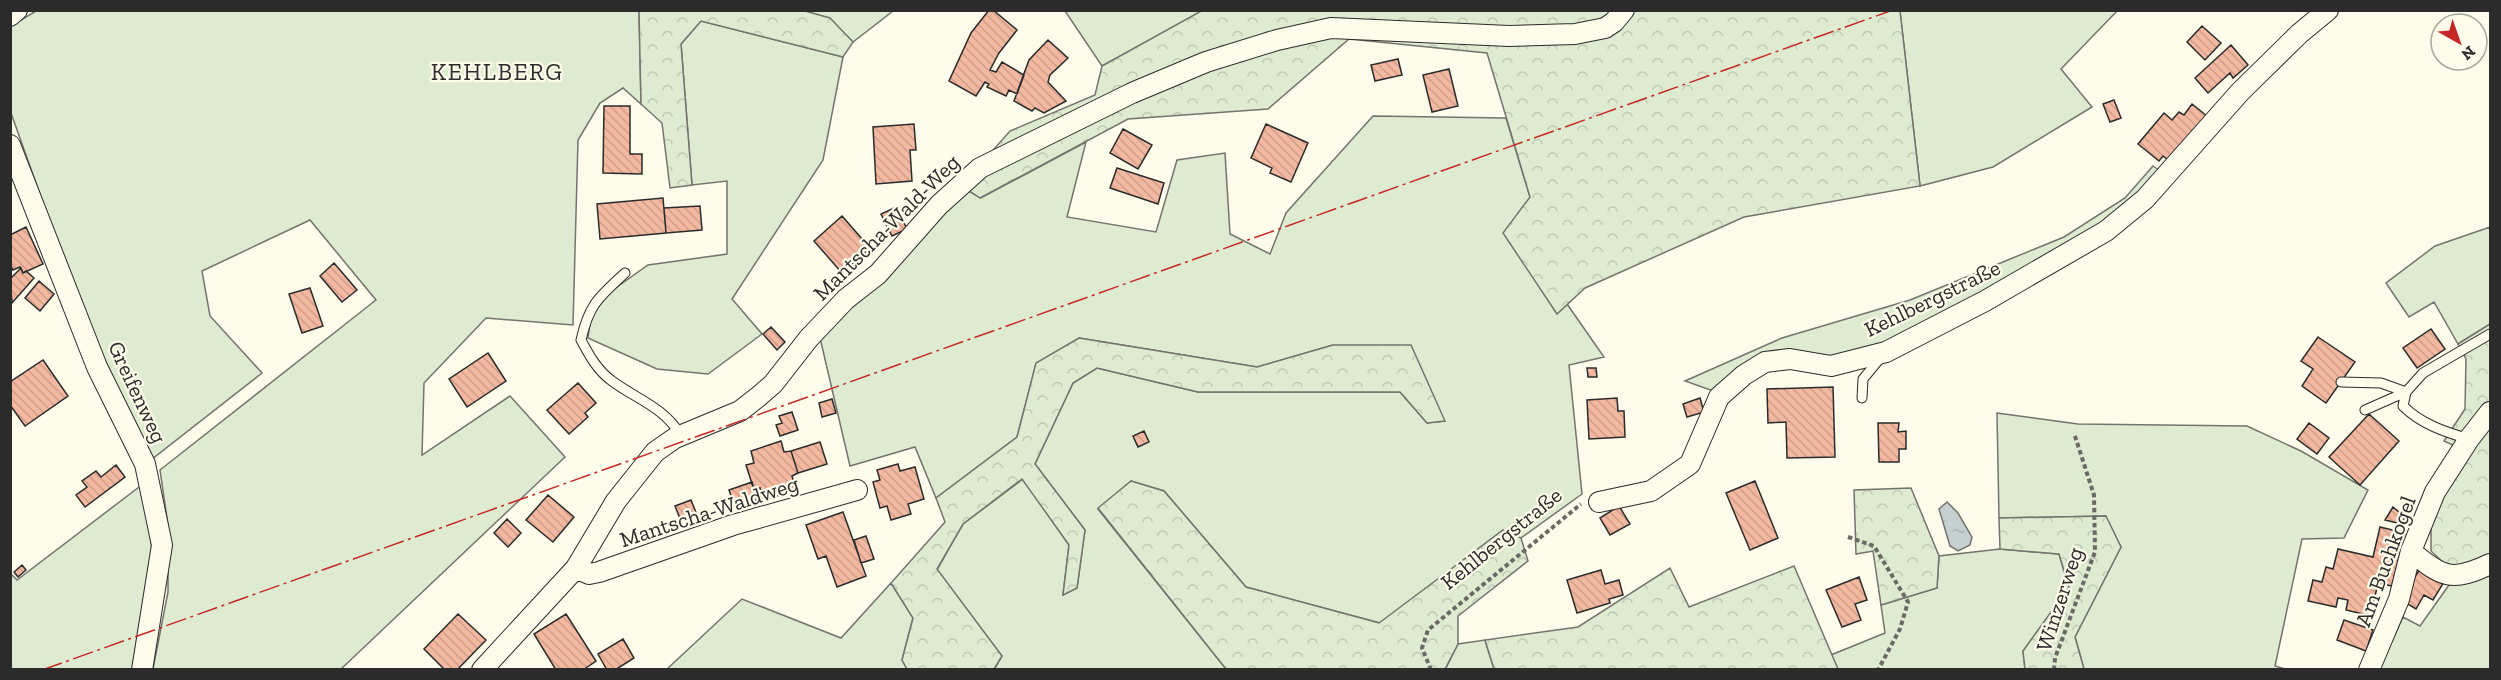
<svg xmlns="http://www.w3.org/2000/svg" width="2501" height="680" font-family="'Zilla Slab',serif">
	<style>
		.green { fill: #deebd1; stroke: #74746e; stroke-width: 1.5 }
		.forest { fill: url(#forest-crowns); stroke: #74746e; stroke-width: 1.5 }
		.water { fill: url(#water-ripples); stroke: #74746e; stroke-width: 1.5 }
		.building { fill: url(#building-back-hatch); stroke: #2b2b2b; stroke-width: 1.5 }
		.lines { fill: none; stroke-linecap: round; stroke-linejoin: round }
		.lane-casing { stroke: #2b2b2b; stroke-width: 11 }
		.street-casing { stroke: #2b2b2b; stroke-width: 22 }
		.path { stroke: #6a6964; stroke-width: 4; stroke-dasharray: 4.5 3; stroke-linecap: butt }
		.lane { stroke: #fdfbea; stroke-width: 9 }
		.street { stroke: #fdfbea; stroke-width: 20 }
		.power { stroke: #c62828; stroke-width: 1.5; stroke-dasharray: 21 4.5 3 4.5; stroke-linecap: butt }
		.labels { text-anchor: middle; stroke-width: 4.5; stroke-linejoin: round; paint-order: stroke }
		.street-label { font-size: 22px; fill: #2b2b2b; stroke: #fdfbea }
		.neighbourhood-label { font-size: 24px; letter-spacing: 1.5px; fill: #2b2b2b; stroke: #fdfbea }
	</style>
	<defs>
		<pattern id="forest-crowns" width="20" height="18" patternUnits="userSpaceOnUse" patternTransform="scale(1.5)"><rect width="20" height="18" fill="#deebd1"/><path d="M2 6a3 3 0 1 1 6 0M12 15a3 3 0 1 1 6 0" fill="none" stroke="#bfcab4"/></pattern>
		<pattern id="water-ripples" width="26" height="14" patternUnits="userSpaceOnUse" patternTransform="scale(1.5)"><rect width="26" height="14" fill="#c7d0d0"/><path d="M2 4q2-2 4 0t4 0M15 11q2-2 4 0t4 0" fill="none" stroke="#abb3b3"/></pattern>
		<pattern id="building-back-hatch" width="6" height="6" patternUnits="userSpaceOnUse" patternTransform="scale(1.5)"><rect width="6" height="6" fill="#f2b8a0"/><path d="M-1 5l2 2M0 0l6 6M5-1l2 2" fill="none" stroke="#d09e8a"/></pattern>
	</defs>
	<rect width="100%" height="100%" fill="#fdfbea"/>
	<path class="green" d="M36,11h603l2,93 -18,-16 -23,15 -22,37 -5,185 -87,-7 -62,65 -2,72 88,-59 55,61 -224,212h-188l15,-77v-67l-8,-55 216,-170 -66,-80 -108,51 8,45 52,57 -110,86 -50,-105 -51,-129 -40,-112v-87z
		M805,11h88l-40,31 -23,-23z
		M1065,11h138l-101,55z
		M1900,11h217l-56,58 31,38 -99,60 -73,19z
		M701,21l142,36 -20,103 -91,139 30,35 -54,40 -51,-5 -69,-31 3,-22 19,-24 38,-27 79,-11v-73l-35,4 -11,-141z
		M1373,116l133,2 24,79 27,116 10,-9 37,53 -35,8 13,129 -61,44 -18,-8 -123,93 -134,-36 -82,-96 -33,-10 -33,28 128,160 -232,1 8,-14 -65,-86 26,-46 60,-45 46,66 -6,50 14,-7 8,-58 -50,-66 38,-81 24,-15 101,24h202l27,31 17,-2 -111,-76 -76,22 -178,-29 -43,26 -19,73 -81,61 -21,-51 -65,19 -30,-128 50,-48 91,-104 20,12 105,-56 -19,75 89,15 21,-72 48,-7 5,81 40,20 16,-41z
		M2153,166l10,7 -70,61 -214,112 -50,12 -47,-6 -66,40 -31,-11 97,-43 128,-38 154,-63 61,-39z
		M2490,227v97l-32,20 -24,-42 -25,15 -23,-34 49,-37z
		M1997,413l81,11 169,2 54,25 67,39 -24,48 -42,1 -27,127 10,3h-201l-9,-32 46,-90 -16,-31 -106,2z
		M143,484l9,65 -20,120h-121l-1,-96 7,7z
		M2000,549l59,5 10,34 -46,63 2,18h-187l-7,-14 54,-22 -4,-28 56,-17 2,-32z
		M2490,572v97l-111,1 24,-53 17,9 29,-41 23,-5z
		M891,583l22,35 -11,42 5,9 -241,1 76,-71 99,39z
		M1485,640l9,29 -49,1 13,-26z"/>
	<path class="forest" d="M1203,10l697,1 20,175 -176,31 -159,71 -28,26 -54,-81 27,-36 -43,-144 -138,-14 -81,70 -140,10 -148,79 -19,-12 49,-55 85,-36 7,-29z
		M639,11h166l25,7 23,24 -10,15 -142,-36 -20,23 11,141 -22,3 -8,-65 -21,-19z
		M2490,324v248l-18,8 -23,5 -1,-18 -17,-16v-26l26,-78 -13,-6 21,-32 1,-50 -8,-15z
		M1079,338l178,29 76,-22h78l34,76 -18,2 -27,-31h-202l-101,-24 -24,15 -38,81 50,66 -8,58 -14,7 6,-50 -47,-66 -59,45 -26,45 65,87 -8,13h-87l-5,-9 11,-42 -22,-35 54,-61 -9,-24 81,-61 19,-74z
		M1131,481l33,10 82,96 133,36 124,-93 18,8 7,23 -70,55v28l-13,25h-219l-128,-161z
		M1911,488l28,68 -2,32 -56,17 -8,-54 -17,3 -2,-64z
		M2106,516l15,31 -46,90 9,32h-59l-2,-18 46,-64 -10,-33 -59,-5 -1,-31z
		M1794,566l44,103h-344l-9,-29 93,-13 92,-59 19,39z"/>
	<path class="water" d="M1947,502l11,11 14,24 -2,8 -12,6 -8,-5 -11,-37z"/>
	<path class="building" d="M989,10h4l24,20 -18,23 -9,17 6,2 6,-10 22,13 -7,19 -8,-4 -3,6 -19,-9 2,-3 -4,-2 -9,14 -27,-15 22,-48z
		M2202,26l19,17 -16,17 -18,-18z
		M1048,40l20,18 -18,17 -2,7 18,19 -22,12 -9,-5 -3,3 -18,-10 15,-41z
		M2231,45l17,20 -15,13 -3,-5 -22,20 -13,-15z
		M1398,59l4,16 -27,6 -4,-16z
		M1449,69l9,37 -26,6 -9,-37z
		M2114,100l7,18 -11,4 -7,-18z
		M2192,104l15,12 -36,46 -8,-6 -4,5 -21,-17 26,-31 8,7 7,-8 5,3z
		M604,106h26v48h12v20l-39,-1z
		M914,124l2,26h-6l2,31 -36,3 -3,-57z
		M1266,124l42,19 -17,39 -21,-9 2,-5 -21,-10z
		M1123,129l29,16 -14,24 -28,-16z
		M1117,168l47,15 -6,21 -48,-16z
		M663,198l3,35 -66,6 -3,-35z
		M700,206l2,24 -36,3 -2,-25z
		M896,207l11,22 -15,7 -11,-22z
		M842,216l28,32 -28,25 -28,-32z
		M26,227l17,37 -20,9 -3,-6 -7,3 -3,-6v-29z
		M334,263l23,27 -15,12 -22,-26z
		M21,268l2,5 3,-2 8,7 -22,25 -2,-24z
		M39,281l15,13 -14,17 -15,-13z
		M310,288l13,38 -21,7 -13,-39z
		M771,327l14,15 -8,8 -14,-16z
		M2431,329l14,20 -28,19 -14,-20z
		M2318,337l37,25 -29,41 -24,-17 11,-17 -12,-8z
		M488,353l18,28 -39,26 -18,-28z
		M43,360l25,36 -43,30 -15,-21v-23z
		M1587,368h9l1,9h-9z
		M578,383l18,20 -11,10 3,4 -19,17 -22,-24z
		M1833,387l2,70 -48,1 -1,-36 -18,1 -1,-34z
		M1617,398l1,13h6l1,26 -36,2 -2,-39z
		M1700,398l4,14 -17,5 -4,-13z
		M832,399l4,14 -14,4 -3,-14z
		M792,412l6,18 -18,6 -4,-11 6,-2 -3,-7z
		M2369,414l30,27 -39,44 -31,-28z
		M1878,423h21l-1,9 8,-1v18h-7v13h-20z
		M2309,423l20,15 -12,16 -20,-15z
		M1144,431l5,11 -11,5 -5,-11z
		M781,441l3,11 7,-1 7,22 -6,3 4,14 -32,10 -4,-12 -6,2 -8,-25 8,-2 -3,-12z
		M820,442l7,22 -29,9 -7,-22z
		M898,464l2,7 15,-4 9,32 -16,5 3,10 -20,6 -4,-14 -7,2 -7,-26 7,-2 -3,-10z
		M116,465l9,12 -40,30 -9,-12 11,-8 -5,-6 14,-10 5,6z
		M1755,481l23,57 -28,12 -24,-57z
		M752,482l2,8 6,-2 3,10 -28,9 -6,-17z
		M548,495l26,22 -21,25 -27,-22z
		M691,500l6,15 -16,6 -6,-15z
		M1619,506l11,18 -20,11 -10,-17z
		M2393,507l12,10 -4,7 -16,-4z
		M843,512l23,64 -29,11 -11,-31 -8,3 -12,-34z
		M507,519l14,14 -13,14 -14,-14z
		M2380,527l25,6 -13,53 -14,-3 -5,22 -4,-1 -2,11 -21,-5 2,-10 -10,-2 -2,9 -28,-6 5,-21 9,2 4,-15 7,2 5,-20 35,8z
		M866,536l8,23 -13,4 -7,-23z
		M22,565l4,5 -8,7 -4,-5z
		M2421,567l23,15 -11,18 -9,-5 -8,14 -15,-9z
		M1601,570l4,14 14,-4 4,15 -14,4 1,4 -33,10 -10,-33z
		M1859,577l8,23 -12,4 6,16 -19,7 -16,-37z
		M458,614l28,26 -29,30h-12l-21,-21z
		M566,614l30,47 -13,9h-27l-22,-36z
		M2344,620l29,10 -7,21 -29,-11z
		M623,639l11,19 -19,12h-8l-9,-16z"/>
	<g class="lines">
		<g class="lane-casing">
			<path id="lane" d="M625,273c-26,24 -36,31 -44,67 8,15 16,30 31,41 26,19 50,25 69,54
				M2341,382l40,1 25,9 -41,18
				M1862,398l1,-19 19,-23
				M2469,439c-24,-7 -48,-15 -66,-33l3,-14 17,-19 67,-39"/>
		</g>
		<g class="street-casing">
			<path id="street" d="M10,16l7,-6
				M10,145l87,222 48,97 17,81 -20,125
				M1599,502l52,-11 39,-27 29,-67 25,-22 21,-13 25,-3 41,7 55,-14 99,-51 121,-70 39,-32 95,-107 59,-58 29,-24
				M2411,551c31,27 42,31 79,13
				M576,568l13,6 10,-2 134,-47 124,-35
				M482,670l94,-102 40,-67 39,-49 20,-14 65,-27 18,-14 15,-13 36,-46 37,-39 32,-25 61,-69 41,-37 152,-75 74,-31 71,-22 54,-12 178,8 66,-2 30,-6 9,-6 10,-12
				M2369,670l30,-71 12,-48 24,-59 34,-53 21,-27"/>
		</g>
		<path class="path" d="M1848,537l26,9 34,56 -8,27 -22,41
			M1431,670l-9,-22 6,-18 153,-126
			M2054,670l1,-12 40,-106 -1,-57 -20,-62"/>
		<use href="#lane" class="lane"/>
		<use href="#street" class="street"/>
		<path class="power" d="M42,670l1851,-660"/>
	</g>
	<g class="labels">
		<g class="street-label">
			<text transform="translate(886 227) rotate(-45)" y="8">Mantscha-Wald-Weg</text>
			<text transform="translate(1932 298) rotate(-26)" y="8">Kehlbergstraße</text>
			<text transform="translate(138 392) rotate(65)" y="8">Greifenweg</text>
			<text transform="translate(709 511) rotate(-18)" y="8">Mantscha-Waldweg</text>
			<text transform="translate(1501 538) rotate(-39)" y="8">Kehlbergstraße</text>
			<text transform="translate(2385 561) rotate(-70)" y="8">Am Buchkogel</text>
			<text transform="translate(2059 599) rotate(-72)" y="8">Winzerweg</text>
		</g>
		<g class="neighbourhood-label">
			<text x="497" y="80">KEHLBERG</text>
		</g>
	</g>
	<rect width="2501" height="680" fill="none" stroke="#2b2b2b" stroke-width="24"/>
	<g transform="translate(2459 42) rotate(140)"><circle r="28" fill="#fdfbea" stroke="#a9a89e" stroke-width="1.5"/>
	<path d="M0-4.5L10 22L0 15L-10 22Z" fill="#c62828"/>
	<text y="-9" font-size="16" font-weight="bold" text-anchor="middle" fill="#2b2b2b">N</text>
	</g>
</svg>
